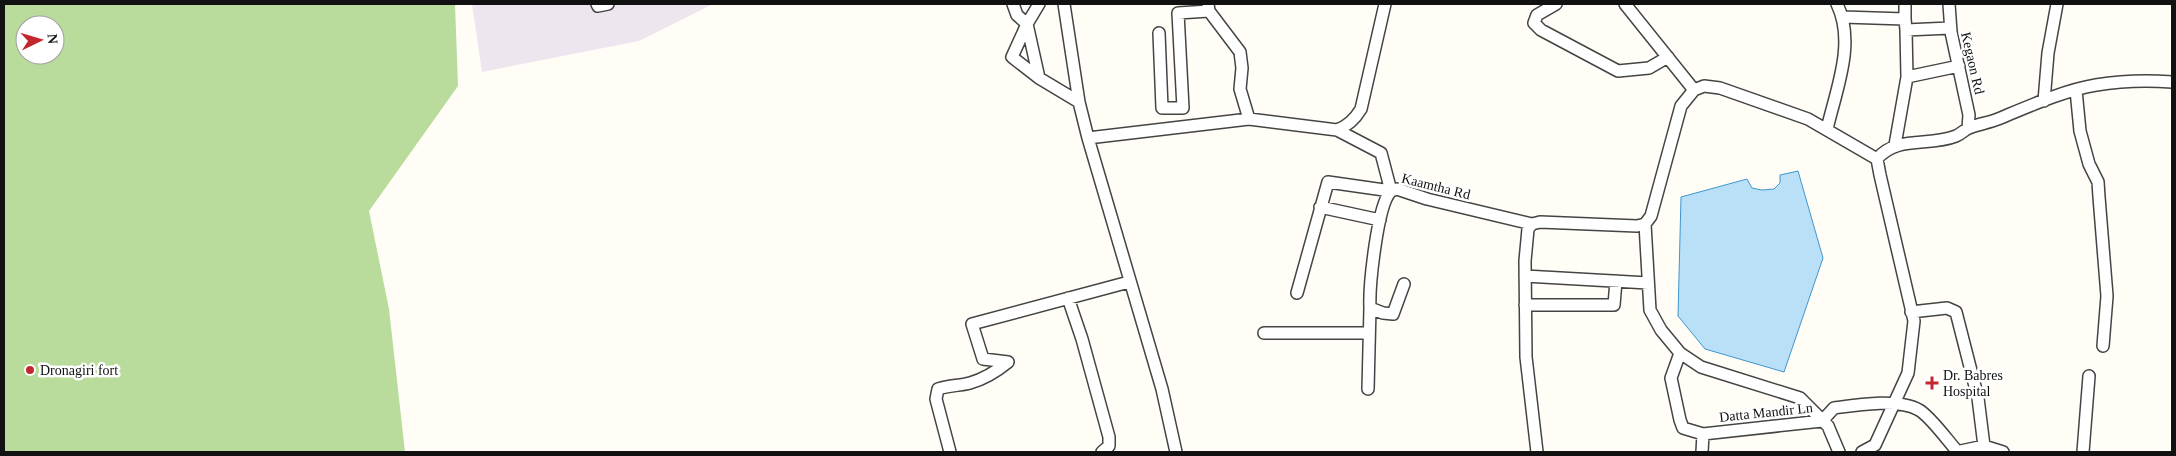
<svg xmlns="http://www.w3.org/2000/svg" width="2176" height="456" font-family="'Times New Roman',serif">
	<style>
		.industrial { fill: #eee6ef }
		.forest { fill: #b9dc9c; fill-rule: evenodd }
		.water { fill: #b9e0f7; stroke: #3f96cf }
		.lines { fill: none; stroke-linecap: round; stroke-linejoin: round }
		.minor-casing { stroke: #444; stroke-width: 14 }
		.minor { stroke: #fff; stroke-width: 11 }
		.poi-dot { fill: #c4262e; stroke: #fff; stroke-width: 2 }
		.labels { text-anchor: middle; stroke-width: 5; stroke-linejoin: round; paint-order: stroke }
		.street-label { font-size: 14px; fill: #111; stroke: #fff }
		.poi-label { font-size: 14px; fill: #111; stroke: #fff; text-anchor: start }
	</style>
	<rect width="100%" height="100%" fill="#fffdf5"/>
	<path class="industrial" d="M472,4h241l-74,37 -157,31z"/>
	<path class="forest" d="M4,4h451l3,82 -89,125 20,98 16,143h-401zM25,25h30v30h-30z"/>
	<path class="water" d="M1798,171l25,87 -39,114 -79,-23 -27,-33 3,-119 66,-18 5,9 10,2 12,-1 6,-6v-8z"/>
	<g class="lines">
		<g class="minor-casing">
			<path id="minor" d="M597,4l1,2 10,-2
				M1013,4l4,11 10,9 12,54
				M1039,4l-12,20 -15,33 27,21 40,24
				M1064,4l15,98 9,36 74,251 14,63
				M1208,4l1,7 31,41 2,16 -2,21 9,30 88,11 44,23 10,38c-14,14 -22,96 -21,117l13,5 10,1 11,-30
				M1556,4l-19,11 -3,8 7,7 77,41 31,-3 19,-11
				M1625,4l69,86
				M1949,4l2,28 18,83 -1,13
				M1843,17l62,2 1,11 44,-2
				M1905,19v-15
				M1159,33l3,75h21l-5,-95 31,-2
				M1907,77l52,-11
				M2076,90l4,41 9,33 9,18 1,15 8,99 -4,50
				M2044,101l4,-48 9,-49
				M1827,129c9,-39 29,-86 10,-125
				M1337,130c11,-4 18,-11 24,-21l24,-105
				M1088,138l161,-19
				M1895,145l12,-68 -1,-47
				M1320,207l60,13
				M1645,224l5,86 11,20 19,23 21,14 99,31 28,28 11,26
				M1525,276l123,7
				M1297,293l31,-111 63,9 6,-2 30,10 105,25
				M1068,298l14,41 27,98v9l-7,6
				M1525,305h89l2,-24
				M1911,312l36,-4 9,4 22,86 6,48 19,6
				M1264,333h105
				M1680,353l-9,25 9,42 3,8 20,6
				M1368,389l2,-81
				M950,452l-14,-53 2,-10c11,-4 21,-3 32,-6 14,-4 27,-12 38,-21l-25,-3 -11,-35 157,-42
				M1537,452l-11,-95 -1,-96 3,-32 4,-5 8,-2 97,4 8,-2 6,-8 30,-110 13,-16 10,-4 16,2 88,31 69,40
				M1702,452l1,-18 119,-13 12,-13c22,-3 65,-10 85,2 11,6 29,31 38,41
				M1862,452l13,-7 33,-72 6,-52 -34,-146 -3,-16c20,-24 52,-12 79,-23 5,-2 8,-6 13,-8 9,-4 19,-5 29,-9 29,-12 67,-29 98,-34 24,-4 51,-5 76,-3
				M1956,452l28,-6
				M2083,452l6,-76"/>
		</g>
		<use href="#minor" class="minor"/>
	</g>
	<g class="poi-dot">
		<circle cx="30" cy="370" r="5"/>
		<path d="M1929.5 375.5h5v5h5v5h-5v5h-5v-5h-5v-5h5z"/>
	</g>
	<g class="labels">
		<g class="street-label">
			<text transform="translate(1973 63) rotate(77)" y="5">Kegaon Rd</text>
			<text transform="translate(1436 186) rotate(14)" y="5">Kaamtha Rd</text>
			<text transform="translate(1766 412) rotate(-6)" y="5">Datta Mandir Ln</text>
		</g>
		<g class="poi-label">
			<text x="40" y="375">Dronagiri fort</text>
			<text x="1943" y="380">Dr. Babres<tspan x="1943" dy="16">Hospital</tspan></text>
		</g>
	</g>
	<rect width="2176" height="456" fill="none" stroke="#111111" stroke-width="10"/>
	<g transform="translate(40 40) rotate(85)"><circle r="24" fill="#ffffff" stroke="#a0a0a0"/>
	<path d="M0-4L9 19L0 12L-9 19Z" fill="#c4262e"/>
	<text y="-8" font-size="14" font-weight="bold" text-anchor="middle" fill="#111111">N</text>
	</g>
</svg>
